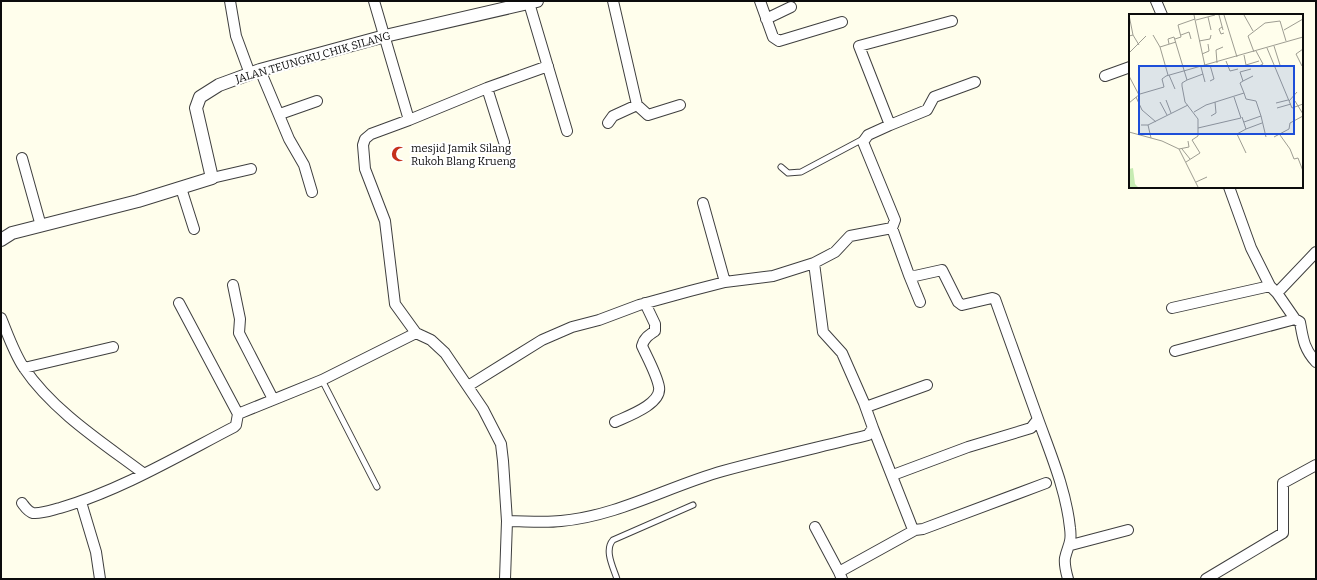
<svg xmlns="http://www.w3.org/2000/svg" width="1317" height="580" font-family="Bitter,serif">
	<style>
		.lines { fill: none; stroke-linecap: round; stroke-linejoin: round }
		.service-casing { stroke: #3f3f3f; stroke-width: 7 }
		.minor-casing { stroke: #3f3f3f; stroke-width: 12 }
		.tertiary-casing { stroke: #3f3f3f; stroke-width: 14 }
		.service { stroke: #fff; stroke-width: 5 }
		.minor { stroke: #fff; stroke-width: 10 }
		.tertiary { stroke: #fff; stroke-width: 12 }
		.labels { text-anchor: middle; stroke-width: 4; stroke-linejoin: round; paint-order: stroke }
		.street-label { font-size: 11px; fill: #0c0c0c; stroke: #fff }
		.poi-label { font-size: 11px; fill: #0c0c0c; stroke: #fff; text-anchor: start }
		.inset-road { fill: none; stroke: #9e9d92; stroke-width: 1 }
		.view { fill: #1d4ed8; fill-opacity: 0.15; stroke: #1d4ed8; stroke-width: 2 }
		.inset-edge { fill: none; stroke: #0c0c0c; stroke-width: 2 }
	</style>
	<rect width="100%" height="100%" fill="#fffeec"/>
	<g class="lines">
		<g class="service-casing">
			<path id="service" d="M781,167l7,6 13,-1 62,-33
				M322,380l55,107
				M617,579c-4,-12 -13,-29 -4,-39l80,-35"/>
		</g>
		<g class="minor-casing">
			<path id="minor" d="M230,1l6,35 14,38
				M374,1l35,119 78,-32 61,-22
				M760,1l13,36 6,4 63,-19
				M1156,1l6,14
				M529,3l38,128
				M766,19l25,-12
				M952,21l-93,25 31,79 37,-15 7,-13 41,-15
				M260,70l29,69 15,26 8,27
				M1105,76l25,-9
				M487,88l17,54
				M637,105l11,10 32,-10
				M280,114l37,-13
				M409,120l-38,14 -6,5 -2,6 2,24 20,52 10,83 21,29 15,7 14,13 38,56 18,35 2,17 4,60 -2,58
				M608,123l5,-7 24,-11 -24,-104
				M890,125l-22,10 -5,7 32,78 -3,8
				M22,158l19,68
				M212,178l39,-9
				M1229,187l22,61 19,38 7,7 18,26 5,3c3,17 4,27 16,40
				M181,188l13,41
				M703,203l22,79
				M909,275l11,27
				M233,285l7,34 -1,14 34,66
				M1277,293l39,-41
				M179,303l59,111
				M1172,308l98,-22
				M1,318c7,17 13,35 23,50 29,43 79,75 119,105
				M1175,351l120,-32
				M24,368l89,-21
				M468,386l74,-46 30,-13 27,-7 40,-15 51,-14 35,-9 48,-6 41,-13 21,-11 15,-16 42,-8 17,47 6,1 27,-6 16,32 4,3 30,-7 3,1 43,120 -7,9 -63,19 -75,28
				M866,407l61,-22
				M1038,419c13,36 28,71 32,109 2,15 -2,17 -5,30 -1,7 1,14 3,21
				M615,422c13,-6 47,-18 44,-35 -2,-12 -12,-30 -17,-41 2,-8 7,-11 13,-15v-7l-10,-21
				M873,428l39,99 3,3 8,-1 123,-46
				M81,502l15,50 4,27
				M22,503c3,4 6,9 11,10 8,1 19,-3 27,-5 61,-18 118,-52 174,-81l2,-2 2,-11 84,-34 94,-47
				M507,521c17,0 37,2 54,0 57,-5 108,-35 162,-50 48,-13 97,-24 145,-36l5,-7 -9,-25 -22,-50 -19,-21 -9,-69
				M815,527l24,45
				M1071,545l57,-15
				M842,579l-3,-7 76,-42
				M1206,579l77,-46v-50l33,-18"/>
		</g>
		<g class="tertiary-casing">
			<path id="tertiary" d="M1,240l11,-7 126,-32 74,-23 -16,-70 4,-11 19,-12 41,-15 125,-34 152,-35"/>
		</g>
		<use href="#service" class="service"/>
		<use href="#minor" class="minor"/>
		<use href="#tertiary" class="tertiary"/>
	</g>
	<defs>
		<g id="mosque-bare" transform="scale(1.2)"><path d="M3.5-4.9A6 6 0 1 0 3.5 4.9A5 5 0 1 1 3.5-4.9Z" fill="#c5301c" stroke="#fff" stroke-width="2.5" paint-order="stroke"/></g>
	</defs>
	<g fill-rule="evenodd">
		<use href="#mosque-bare" x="399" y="154"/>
	</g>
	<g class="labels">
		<g class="street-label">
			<text transform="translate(313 57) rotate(-16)" y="4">JALAN TEUNGKU CHIK SILANG</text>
		</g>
		<g class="poi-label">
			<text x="411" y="152">mesjid Jamik Silang<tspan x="411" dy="13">Rukoh Blang Krueng</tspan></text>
		</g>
	</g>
	<g transform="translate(1129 14)">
		<rect width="174" height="174" fill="#fffeec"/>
		<path d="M4,154l2,16 3,3h-9v-18z" fill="#c7ecb3"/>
		<path class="inset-road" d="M0,1l4,20M65,1l11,51M90,1l4,15M95,1l13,42M115,1l9,16M79,3l3,13M67,6l19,-5M93,13l-3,2 2,5 3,-1M155,16l19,-11M24,21l7,12 8,28M52,21l8,-3 2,7M0,22l4,-1 6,10M46,25l6,-2 -3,-12 17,-6M70,27l11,-2 1,-4M40,30l-1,-5 6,-2 13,43 16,-6M145,32l6,19M31,33l16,-5M138,34l25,60 11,-4M127,37l7,13 -4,2M125,38l-6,-16 17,-13 15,-2 6,20M0,39l17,-17M73,40l7,-3 -1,-7M115,41l2,10 13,-4M97,47l4,10 8,-2M88,49l-1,-13 7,-3M173,52l-6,-12 7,-5M72,53l4,15M122,55l-11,3 3,9 10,-5M40,61l6,14M0,62l10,19M81,67l4,-2 -4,-14M114,67l-3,2 4,10M7,83l6,13 14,12M37,86l5,13M160,87l8,-9M166,87l8,13M31,88l7,13M0,89l11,-9 24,-7 -2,-8 4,-3 137,-39M147,89l12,-3M148,94l14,-4M65,98l12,-7 38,-12 2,6 10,2 5,15 -17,6M82,102l5,-3 -1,-11M132,102l5,21M113,103l4,12 16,-6M12,111h7l40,-20M19,111l3,13M69,114l43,-10 -7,-21M0,118l33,9 17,8 19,38M151,121l10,14 4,10 4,-1 5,13M145,123l15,-8 1,-6 13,-7M50,135l10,-2 -1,-6M53,135l8,10M117,139l-9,-19 9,-5M57,148l14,-9 -8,-13 6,-4v-17l-13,-17 -3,-16v-3l5,-3M67,168l11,-5"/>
		<path class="view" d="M10,52h155v68h-155z"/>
		<rect width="174" height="174" class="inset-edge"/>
	</g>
	<rect width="1317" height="580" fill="none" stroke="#0c0c0c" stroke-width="4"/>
</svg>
